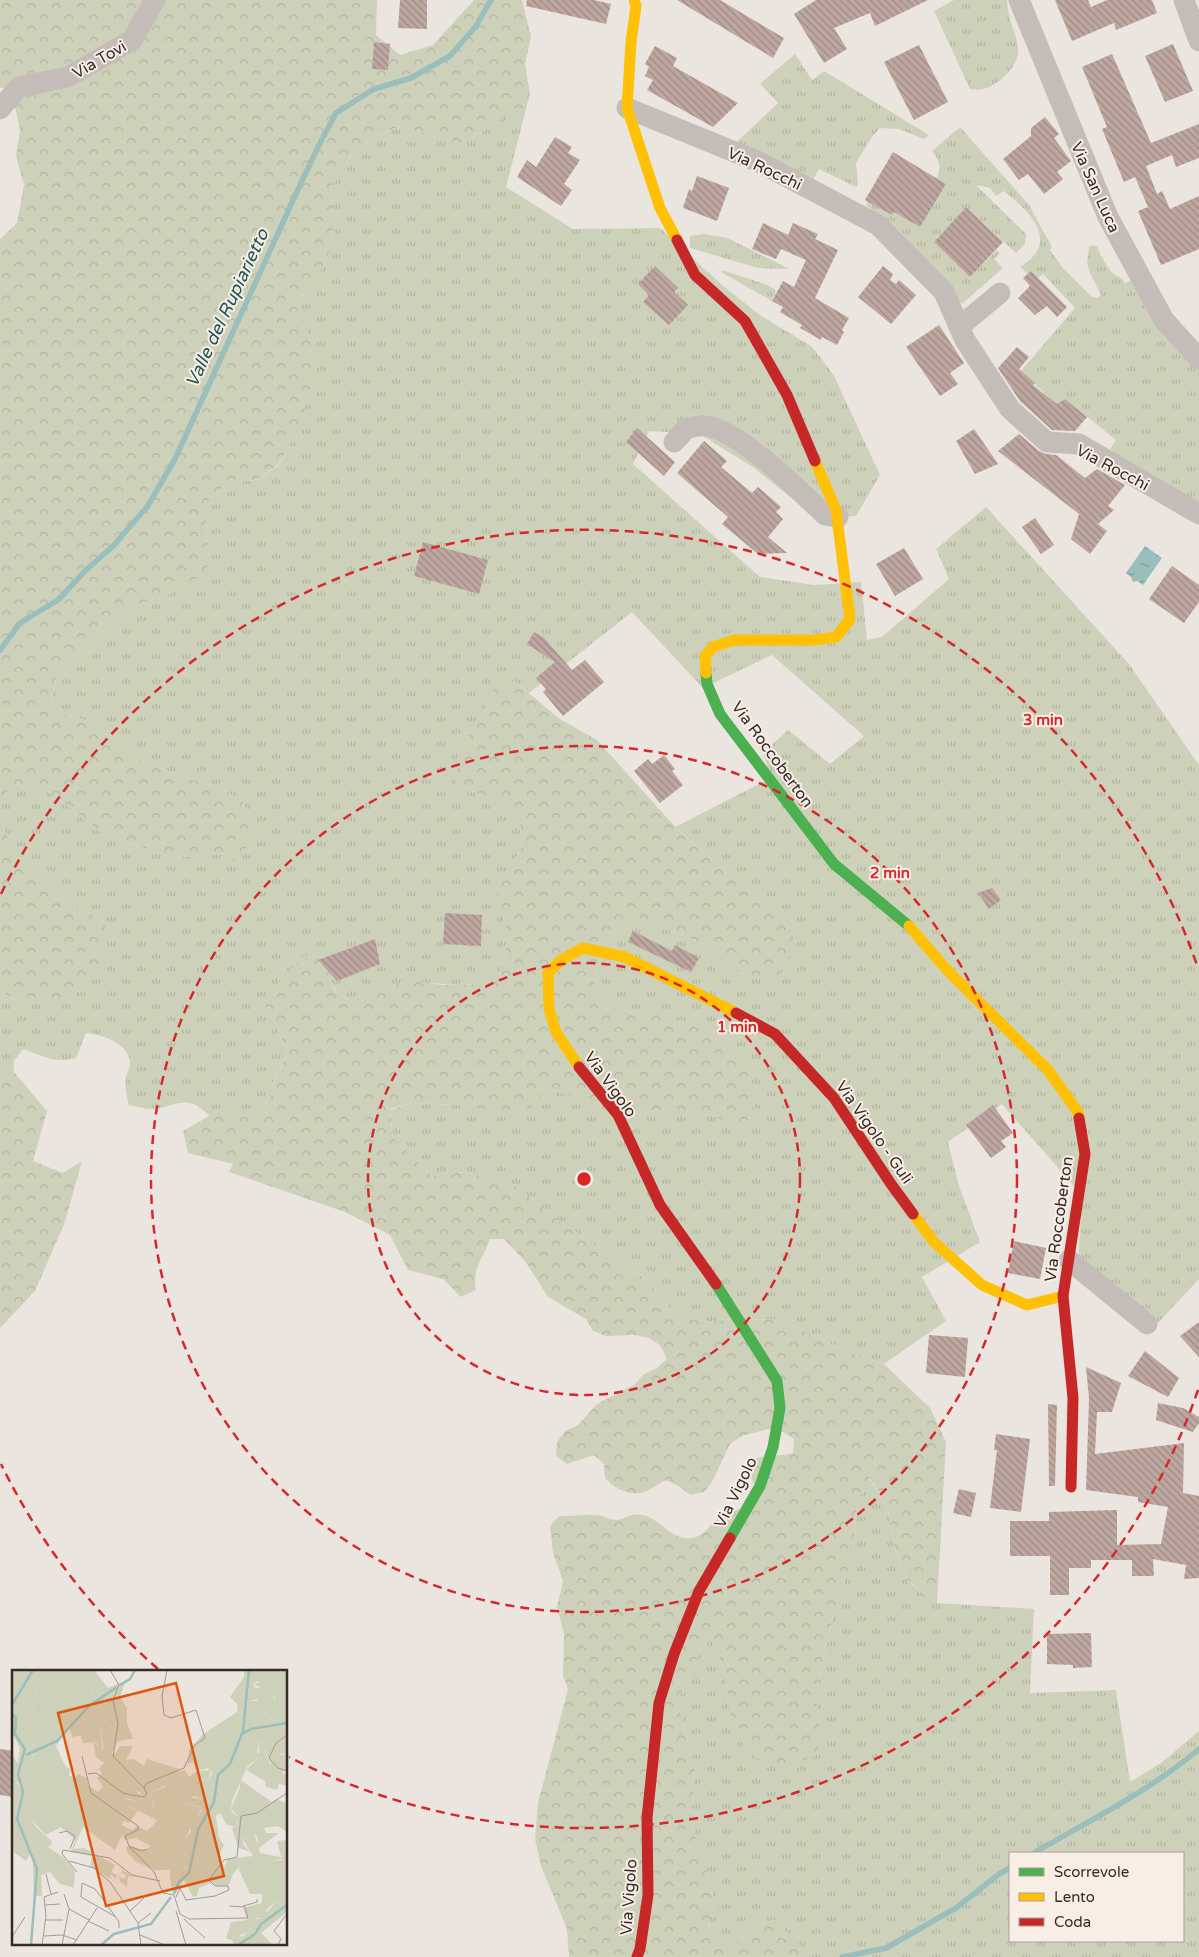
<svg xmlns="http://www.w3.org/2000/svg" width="1199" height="1957" font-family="'Varela Round',sans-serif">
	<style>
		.grass { fill: url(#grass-tufts); fill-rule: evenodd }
		.forest { fill: url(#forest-crowns) }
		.water { fill: url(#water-ripples) }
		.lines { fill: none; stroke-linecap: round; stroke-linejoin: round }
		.stream { stroke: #9abebb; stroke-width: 5.5 }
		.building { fill: url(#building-back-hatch) }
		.street { stroke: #c4bcb8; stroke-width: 21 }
		.fast { stroke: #4caf50; stroke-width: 11 }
		.slow { stroke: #ffc107; stroke-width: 11 }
		.jam { stroke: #c62828; stroke-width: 11 }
		.ring { fill: none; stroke: #d62828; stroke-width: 2.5; stroke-dasharray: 9 6 }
		.labels { text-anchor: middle; stroke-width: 4; stroke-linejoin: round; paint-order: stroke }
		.street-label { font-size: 16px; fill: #352a27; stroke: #f9eee6 }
		.water-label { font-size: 18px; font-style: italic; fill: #1c5655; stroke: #f9eee6 }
		.inset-river { fill: none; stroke: #9abebb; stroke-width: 2.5 }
		.inset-road { fill: none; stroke: #a29a95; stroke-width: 1 }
		.view { fill: #df570d; fill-opacity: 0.15; stroke: #df570d; stroke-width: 2.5 }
		.inset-edge { fill: none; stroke: #352a27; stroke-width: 2.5 }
		.centre { fill: #d62828; stroke: #f9eee6; stroke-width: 2.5 }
		.ring-label { font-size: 15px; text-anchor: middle; font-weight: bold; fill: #d62828; stroke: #f9eee6; stroke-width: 4; stroke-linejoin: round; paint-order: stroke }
	</style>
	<defs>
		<pattern id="grass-tufts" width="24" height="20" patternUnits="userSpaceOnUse" patternTransform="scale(1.25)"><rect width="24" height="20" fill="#ced1b9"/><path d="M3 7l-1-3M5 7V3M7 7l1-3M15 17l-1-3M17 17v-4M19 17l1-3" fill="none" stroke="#b2b49f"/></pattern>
		<pattern id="forest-crowns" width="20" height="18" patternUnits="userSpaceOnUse" patternTransform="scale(1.25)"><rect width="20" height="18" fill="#ced1b9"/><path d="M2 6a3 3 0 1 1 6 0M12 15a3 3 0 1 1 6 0" fill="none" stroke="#b2b49f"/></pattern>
		<pattern id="water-ripples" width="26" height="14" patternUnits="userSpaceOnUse" patternTransform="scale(1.25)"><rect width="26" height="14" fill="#9abebb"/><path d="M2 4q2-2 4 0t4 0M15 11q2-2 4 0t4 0" fill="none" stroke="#7e9b98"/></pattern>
		<pattern id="building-back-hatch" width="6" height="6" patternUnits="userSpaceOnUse" patternTransform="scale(1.25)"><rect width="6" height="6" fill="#bfa7a1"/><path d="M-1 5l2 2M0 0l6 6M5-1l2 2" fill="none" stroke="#9c8883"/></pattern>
	</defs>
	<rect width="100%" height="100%" fill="#ebe5df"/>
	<path class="grass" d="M954,0h53c1,36 29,51 -8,81 -10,7 -17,10 -29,8l-36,-78z
		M795,54l17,26 12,-9 105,64 -5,4 -25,-10 -19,-1 -8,9 -16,26 2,22 -2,2 -37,-18 -11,19 -80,-38 50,-47 -18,-19z
		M526,109l-20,78 67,42 87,-1 62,57 39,31 50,30 10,12 13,18 46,99 -24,41 -18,1 -27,-3 -57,-46 -54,-34 -51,-3 -16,33 127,113 54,8 47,-3 6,58 15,-3 67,-58 -13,-30 50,-42 143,157 70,101v514l-43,46 -78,-60 4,-70 -80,-91 -54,38 11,44 21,56 -58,35 24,44 -62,43 -36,-12 -67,-32 -50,-1 -20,3 -19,-3 -20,-8 -25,-31 -85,-57 -48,-38 -48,-13 -34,4 -39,-38 -3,-28 22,-7 44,2 36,6 56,-22 84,25 40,-5 44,7 25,17 16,-32 -9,-30 -80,-55h-26l-36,-12 -12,-22 5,-25 18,-34 22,-4 68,26 43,34 46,-37 -19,-31 -44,-33 -58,-51 96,-49 -8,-25 25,-23 42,34 34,-28 -92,-81 -69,33 -71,-76 -103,81 -15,-12 -58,102 52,26 12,16 2,23 -24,37v22l8,18v24l-6,25c-10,4 -22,10 -33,11 -25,1 -48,-6 -73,0 -11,2 -22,15 -34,16 -14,0 -25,-7 -29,-20l-70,20 14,22 13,30 -17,34 4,1 -13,23h-44l-9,5c-19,-20 -26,-13 -49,-8 -11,3 -22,-1 -31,-3 -3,-10 -4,-18 -3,-28 1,-4 3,-8 4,-12 2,-20 -28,-31 -44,-32l-10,25c-24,6 -31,-2 -53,-9l-9,12v11l-14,-3v-78l23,13 83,-81 -32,-19 -57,-46 -17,-38v-15l11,-20 35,4 58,46 71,23 52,-5 14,-53 -20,-11 -77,-26 -56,-42 -24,-6 -13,-12 5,-25 7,-13 49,-43 23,-17 33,-10 43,-31 -4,-25 -1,-25 4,-16 17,-15 29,-3 22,-14 19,-30 14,-93 -14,-38 30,-45 8,-32 -5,-36 14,-28 29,-27 28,-11 59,18 23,-13 31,-21z
		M960,127l69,78 23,42 -2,3 12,17 30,30 6,1 3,-3 -11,-22 -3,-11 2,-15 3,-2 5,1c4,10 10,23 18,29 5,3 7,2 10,8l14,-6 60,86v150l-58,-37 -31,-27 6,-9 -51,-41 -8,5c-13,-10 -23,-22 -36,-33l54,-63 -32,-34 -8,7 -15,-14c7,-5 16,-11 19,-20 7,-23 -20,-43 -35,-56l-8,5 -6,-8 -14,-3 50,49 -1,10 -9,9 -50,-46 -32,35 36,34 27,-26 3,3 -6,6 9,9 -41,36 -52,-60 -40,-31 1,-4 -5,-3 2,-5 24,14 2,-3 26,15 26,-43 -9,-6c4,-12 3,-17 -5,-27z
		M704,234l23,4 63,31 -32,-1 -68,-20v-12z
		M722,270l43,14 11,6 -4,11 -51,-29z
		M869,1477l18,30 9,45 12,30 29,21 97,6 -4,84 86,-3 14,92 31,-19 38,-32v226h-395l-4,-11 -46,-21 -18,21 -21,-5 -6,-15 5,-22 -5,-27 -18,-56 4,-52 -18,-68 32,-67 17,39 2,31 94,32 -7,-38 18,-83 20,-61 4,-52zM1010,1853h173v88h-173z"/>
	<path class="forest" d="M0,0h377l-1,35 24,20 33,-10 41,-45h48l9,37 -6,27 5,30 -4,15 -12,1 -31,21 -23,13 -60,-18 -27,11 -29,27 -14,28 5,36 -8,32 -30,45 14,38 4,29 -18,64 -19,29 -22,15 -29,3 -17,15 -4,16 1,25 4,25 -17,17 -26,14 -33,10 -23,17 -49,43 -7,13 -5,25 13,12 24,6 56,42 77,26 20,11 10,15 4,14 -5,13 -14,20 -9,-9 -52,5 -71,-23 -58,-46 -35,-4 -11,20v-566l17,-16 7,-38 -8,-29 4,-26 -6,-28 -9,-13 -5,-2z
		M514,681l46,38 37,21 81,90 55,48 44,33 19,31 -17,38 -29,-1 -43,-34 -68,-26 -22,5 -18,33 -5,25 12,22 36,12h26l28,8 27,19 25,28 9,30 -16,32 -25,-17 -44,-7 -40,5 -84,-25 -19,20 -37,2 -36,-6 -44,-2 -22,6 3,29 39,38 34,-4 48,13 48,38 85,57 25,31 20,8 19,3 20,-3 50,1 67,32 36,12 46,44 16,34 -9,161 -29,-22 -12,-29 -9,-45 -17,-30 -13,25 -4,52 -20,61 -18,83 7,38 -7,21 -35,9 -24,-7 -18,-21 -10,-34 -2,-31 -17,-39 -32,67 18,68 -4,52 18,56 5,27 -5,22 6,15 21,5 18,-21 20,-6 26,27 4,11h-235l-2,-28 -26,-63 -6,-27 3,-36 30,-114 -5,-13 1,-42 -7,-27 6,-26 -10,-28 -3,-27 9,-10c14,1 29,-3 43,0 4,1 10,4 15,4 9,-2 15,-7 26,-5 18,4 31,29 52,22 10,-3 14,-11 21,-17 7,-6 16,-9 24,-11l14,-24 -5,-13 4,-13c14,-5 25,-2 40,-6l1,-14 -11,-7 -14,-3 -27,7 -12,8 -18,38 -8,10 -14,3 -11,-9 -13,-6c-6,3 -19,12 -25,13 -14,2 -27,-5 -36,-15l-1,-14 -10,-9 -27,9 -11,-8 1,-14 8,-11 13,-6 19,-21 37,-19 10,-11 13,-6 10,-9 -7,-14 -12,-7 -14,-3 -28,1 -13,-5 -7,-12 -38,-22 -23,-36 -21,-22h-14c-7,22 -18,26 -14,51l-15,7 -18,-18 -35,-9 -18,-35 -45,-23 -116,-40 4,-8 -45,-11 -5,-22 35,-20h44l13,-23 -7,-2h4l16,-33 -13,-30 -14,-22 42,-45 21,-3 9,19 -2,9 3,9 12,9 16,2 30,-16 26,-4 23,4h29l30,-11 6,-25v-23l-8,-19v-22l24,-37 -2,-23 -12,-16 -52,-26 3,-29 39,-71z
		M0,820l17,38 57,46 32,19 -2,19 -8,29 -34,27 -39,6 -23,-13z
		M0,1069l14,3 33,39 -14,50 30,12 19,-12 -17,61 -30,69 -35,37z"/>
	<path class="water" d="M1145,546l17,12 -19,27 -6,-4 -4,1 -2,-5 -5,-4z"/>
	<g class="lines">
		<path class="stream" d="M0,650l20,-27 38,-23 28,-30 27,-24 34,-39 28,-48 125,-274 20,-42 16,-30 38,-24 37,-11 39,-22 26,-30 15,-26
			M1034,1853c56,-33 116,-62 165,-104
			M842,1957l44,-9 70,-40 43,-34 11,-6"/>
	</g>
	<path class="building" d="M400,0h27v29l-29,-1z
		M527,0h67l17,4 -5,20 -80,-18z
		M677,0h43l64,38 -11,20z
		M816,0h112l-53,26 -5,-13 -36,15 13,21 -23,14 -30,-49z
		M1055,0h33l3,7 16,-7h45l5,13 -41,17 -2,-7 -42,18z
		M374,42l16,2 -2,26 -16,-1z
		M1173,44l20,47 -28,11 -20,-46z
		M919,45l29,57 -34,18 -30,-58z
		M655,46l22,12 -4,8 65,37 -25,24 -66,-37 6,-10 -8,-4 4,-9 -4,-3z
		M1112,54l39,89 48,-19v34l-23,9 -4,-12 -26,11 11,28 5,-3 8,18 29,-13v53l-38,16 -23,-54 10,-4 -13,-30 -11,5 -22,-53 5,-2 -25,-60z
		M1045,117l14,17 -5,4 17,23 -14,11 6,7 -19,15 -16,-20 -9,6 -16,-21 28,-23v-8z
		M555,137l17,10 -4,6 12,7 -16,24 8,6 -11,16 -44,-29 10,-17 9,7z
		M893,152l53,32 -26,43 -26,-15 -2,3 -27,-15z
		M697,176l32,12 -12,33 -34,-13 6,-19 3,2z
		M966,207l37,35 -33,35 -36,-35z
		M763,223l25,12 5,-12 25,11 -3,5 23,11 -23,48 34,20 -7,12 2,2 -7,13 -15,-8 -1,3 -21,-12 2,-3 -22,-13 3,-5 -11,-6 11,-20 11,6 12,-27 -25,-11 -5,10 -24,-10z
		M655,266l23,22 -4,4 14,13 -19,20 -26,-23 6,-7 -11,-11z
		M883,266l10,8 -3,6 6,4 3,-4 17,15 -25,29 -33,-27z
		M1031,271l36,36 -10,10 -10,-11 -12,9 -17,-17 12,-12 -7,-8z
		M939,325l25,38 -14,10 8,11 -18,12 -34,-49z
		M1017,347l12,10 -10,12 16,14 -2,2 24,19 8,-5 22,18 -12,14 -23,-1 -32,-29 -22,-33z
		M637,428l38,34 -11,14 -38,-34z
		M974,429l24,35 -23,10 -19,-33z
		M1019,434l20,17 7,3 10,1 29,23 12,-9 28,16 -17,21 6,4 -16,14 9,7 -17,23 -19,-15 8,-25 -81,-63z
		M704,441l23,20 -6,6 31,26 6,-6 23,20 -5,5 7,7 -15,18 19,16 -29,1 -36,-30 6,-7 -51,-44z
		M1035,518l19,27 -13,9 -19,-27z
		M423,542l65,18 -9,34 -65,-18z
		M904,548l19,31 -28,17 -19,-32z
		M1172,566l27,19v17l-15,21 -35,-24z
		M534,632l10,6 28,32 13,-10 19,22 -41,34 -20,-24 3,-3 -10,-11 19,-16 -28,-18z
		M664,755l11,14 -3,2 11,14 -23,18 -26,-32 14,-12 4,5z
		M992,888l9,12 -12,9 -11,-16z
		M445,913l37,2 -1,31 -38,-2z
		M633,931l39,20 3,-6 24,13 -8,14 -63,-30z
		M375,939l5,25 -43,17 -19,-21z
		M993,1105l20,28 -12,8 5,6 -15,11 -25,-33z
		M1014,1241l32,7 -6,31 -32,-6z
		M1199,1322v35l-19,-21z
		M929,1335l39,3 -3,39 -39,-4z
		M1145,1351l34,27 -11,19 -40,-21z
		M1086,1367l35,16 -9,29h-15l-2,42 89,-11 -1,50 16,3v82l-15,1 2,-14 -33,-6 1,17h-22v-16h-41v8h-22v27h-19v-39h-40v-35h39v-9l68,-2v35l44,-1 7,-37 -30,-5v-5l-52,-7 3,-92z
		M1158,1403l25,5 16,9v6l-6,9 -37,-12z
		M1048,1404l9,1 -2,81h-6z
		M996,1434l34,5 -9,73 -31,-4 7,-58h-3z
		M959,1489l17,4 -5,24 -18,-4z
		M1091,1633l1,34 -19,1v-3l-26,-1v-30z
		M0,1749l14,2v46l-14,-2z"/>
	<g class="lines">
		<path class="street" d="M1019,0l89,217 56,103 35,39
			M1184,0l15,41
			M627,108l132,54 119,63 66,67 21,48 45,69 37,33 32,2 120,70
			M0,109l19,-22 49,-10 64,-37 23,-40
			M959,327l41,-34
			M674,442l13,-14c6,-1 13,-3 19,-2 33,4 95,66 119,89l13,2
			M1069,1260l78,64"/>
		<path class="fast" d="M706,673l1,11 13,30 114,150 75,62
			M716,1284l61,97 3,27 -7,39 -13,39 -30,52"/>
		<path class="slow" d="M634,0l2,6 -5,36 -4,66 33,100 17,32
			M706,673l-1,-17 8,-9 21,-7h81l21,-3 14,-18 -14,-109 -21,-49
			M909,926l39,45 100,99 30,42 1,6
			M579,1067l-23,-35 -7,-23 -1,-36 13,-13 22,-12 42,9 111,56
			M913,1214l21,28 48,43 45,20 36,-9"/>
		<path class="jam" d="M677,240l18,35 50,46 42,74 28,66
			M736,1013l39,21 59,64 57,86 22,30
			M579,1067l39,48 42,90 56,79
			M1071,1487l2,-89 -10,-102 22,-142 -6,-36
			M637,1957l3,-8 8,-54 -1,-77 12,-115 15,-49 25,-63 31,-53"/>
	</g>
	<g class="ring">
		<circle cx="584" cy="1179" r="216"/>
		<circle cx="584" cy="1179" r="433"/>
		<path d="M1198 1390A649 649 0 0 1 289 1757M158 1669A649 649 0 0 1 1 1464M1 894A649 649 0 0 1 1198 968"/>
	</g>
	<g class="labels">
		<g class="street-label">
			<text transform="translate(99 59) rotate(-30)" y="6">Via Tovi</text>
			<text transform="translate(765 168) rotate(25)" y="6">Via Rocchi</text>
			<text transform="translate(1096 187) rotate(66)" y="6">Via San Luca</text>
			<text transform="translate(1113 467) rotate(28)" y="6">Via Rocchi</text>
			<text transform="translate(773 754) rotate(54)" y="6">Via Roccoberton</text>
			<text transform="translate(611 1084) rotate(54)" y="6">Via Vigolo</text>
			<text transform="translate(875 1132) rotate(55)" y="6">Via Vigolo - Guli</text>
			<text transform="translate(1058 1219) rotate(-82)" y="6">Via Roccoberton</text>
			<text transform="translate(735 1492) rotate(-64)" y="6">Via Vigolo</text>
			<text transform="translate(628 1897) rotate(-86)" y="6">Via Vigolo</text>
		</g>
		<g class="water-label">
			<text transform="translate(227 308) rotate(-65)" y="6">Valle del Rupiarietto</text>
		</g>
	</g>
	<g transform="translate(12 1670)">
		<rect width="275" height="275" fill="#ebe5df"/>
		<path d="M35,0h35l13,28 12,6 9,21 -2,7 -3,-6 -10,-1 1,27 -6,-10 -13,1 -2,-8 -8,2 -4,-9 -2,3 -11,15 9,20 5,3 -1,6 6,4 3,-5 9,4 1,7 10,7 5,-5 -6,-9 5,-5 -3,-4 5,-6h22l32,11 1,2 -15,6 -18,2 16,12 -3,5 -13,-3 -3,5 15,8 -9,12 -5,-2 -2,4 10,5 6,-4 9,5 10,-10 -6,-29 23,-8 -4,-5 1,-6 14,-3 4,7 8,-6 14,-1 -3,13 -7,-5 -10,10 11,4 2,7 -10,-3 -13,7 21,5 -18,32 3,25 -5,8 -12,5v-8h-16l-19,-9 -9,-10 1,-5 18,4 6,-4 -16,-8 -10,2 -3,-5 -7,15 -32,-23 -10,22 11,-1 31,17 -4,7 6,3 -1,4 5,3 -3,-6 6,3 2,-4 -4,-2 -2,3 2,-6 12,7 -6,-1 -1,11 -17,-13 1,5 -21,-13 2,-10 -21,-4 4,-12 -14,-13 -15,8 -16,-17 -5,-8 10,-64 -6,-4v-10l8,-46 8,-6zM240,0h29l-9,10 2,22 -7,2 -3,-12v19l9,10 -10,6 -8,-3 2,-14 -10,-4 2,-5h8l3,-14 -7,-2 7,-3 -9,-3zM247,68l11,26 8,-3 -7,-7 2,-4 8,5 6,-3v17l-5,4 5,2v11l-8,-2 -2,6 -11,-3 -1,-6 -19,-11 13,-13zM227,109l33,23 4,-3 11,4v29l-9,-6 -22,3 -4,-4 5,19 -16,-9 3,11 7,6 -13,-4 -6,-20 6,-3 -1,-10 -6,-6 9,-22zM4,111l7,11 -8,19 -1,17 -2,-45zM15,162l37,26 11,13 -1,17 -14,-4 -10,-12 -11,4 2,-12zM275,170l-1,53 -18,15 -6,10h-10l-3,11 3,2 -18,6 -1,4 -7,-3 5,-16 16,-2 -4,-12 19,-5v-9h-12l-11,-24 1,-4 6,-6 9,2 27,-2 -5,-19z" fill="#ced1b9"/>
		<path d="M0,0h35l-2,10 -8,6 -8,46v10l7,6 -3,5v28l-8,29 12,18 15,13 -1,5h-5l-19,-14 14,32 1,32h-7l-1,21 -1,-55 -3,-8 -4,7 -14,-10 2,-37 9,-22 -5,-10 -6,1v-30l6,11 2,-16 -7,-13zM70,0h12l14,18 14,-6 2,3 -4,12 7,11v15l6,16 -15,2 -7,13 5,-1 4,-7h13l-7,14 7,-1 11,7 3,-7 32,10 -8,6 3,9 -3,5 -7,-3 -13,6 2,15 7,3 -1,11 -36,-18 1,-4 15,2 3,-5 -2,-4 -16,-3v-7h20l14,-6v-2l-32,-11h-22l-8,-6 -3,-16 9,10 1,-2 -2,-26 6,-2 7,11 2,-7 -10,-23 -8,2zM232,0h8v9h8l-7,5 2,4h5v11l-11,2 -2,5 10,3 -2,15 8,3 10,-6 -10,-12 2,-19 2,13 8,-4 -4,-12v-13l16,-4v82l-9,3 -5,-4 -2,3 7,7 -7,3 -12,-25 -2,14 5,1 -15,13 -15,34 -1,10 7,6 -1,10 -10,-2 -7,-12 -4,3 3,22 5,7 -6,13 6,9 4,-8 25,-3 -13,-21 17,9 1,-6 -9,-11 3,-2 4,4 7,-3 3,7h13l-20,15 1,5 25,5 -27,6 -12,-4 -13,14 -4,11 -11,2 -7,-4 -12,5 -2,8 -4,1 -9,-17 -11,14 -3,-16 17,-10 -3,-28 7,-8v-8l11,-13 -1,-4 -20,-4 -1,-6 24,2 -2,-7 -11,-4v-5l7,-5 10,4 4,-9 -4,-5 -11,3 -4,-9 -5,2 1,-14 13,-15 35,-23 1,-7 -8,-8 14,-20zM275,219v23l-26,21 12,12h-40v-14l8,6 10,-6 -2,-6 4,-9 4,3 5,-1v-6h5z" fill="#ced1b9"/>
		<path class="inset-river" d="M108,15l10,-6 5,-9M0,35l21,-35M0,44l4,4 -1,16 10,15 -7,25 5,18 -6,27 20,50 -6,76M230,64l9,-5 36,-6M14,85l31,-14 32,-35 28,-19M162,224l5,-12 10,-9 9,-43 16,-28 4,-27 12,-11 13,-33 6,-61M89,275l13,-11 37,-10 20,-27M226,275l17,-11 6,-10 26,-19"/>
		<path class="inset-road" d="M98,0l9,15 -6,15 5,24 -5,32 31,32M275,65l-11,8 -7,15 9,10 9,3M70,86l9,37 47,33v4l-13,6 4,10 25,26 9,21 11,2 6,19 9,5 59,-1 -3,-11 -16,-1M76,104l8,-1 27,20 8,2 13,2 3,-3 -3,-6M132,118l3,-5 37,-15 11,-23 10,-7 -9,-28 -25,8 -7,-3 -2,-19 5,-26M47,163l8,-2 8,5 -5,13M117,176l13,5 5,-2M57,191l25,7 16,14 28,41 3,22M65,202l-15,-18 1,-4 47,8 22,17 28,6M34,204l5,20M164,227l4,-9 6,12 29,-4 14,-6 -1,-4h-13l-6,-6 15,-20 13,-3 4,-41 16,-3 30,-20M33,235l15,-1M231,236l14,-4v-3M57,239l20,11M118,241l14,-13M164,241l10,34M104,247l-35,-20 1,-14 13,6 10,13 14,20v6M172,249l21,19M34,250h17M76,251l21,10M126,253l13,-10M128,265l25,10M32,266l18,-1 15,5M0,267l13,-20M30,275l4,-29 -2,-19 14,-5M50,275l7,-36 -5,-15M61,275l24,-37M266,275l3,-6 -7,-8 13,-17"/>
		<path class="view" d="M164,13l48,193 -118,30 -48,-193z"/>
		<rect width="275" height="275" class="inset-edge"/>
	</g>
	<circle cx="584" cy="1179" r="8" class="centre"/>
	<g class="ring-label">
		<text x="1043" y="725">3 min</text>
		<text x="890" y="878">2 min</text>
		<text x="737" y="1032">1 min</text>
	</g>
	<rect x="1009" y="1852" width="175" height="90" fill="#f9eee6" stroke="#aba09a"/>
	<rect x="1019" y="1868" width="25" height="8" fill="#4caf50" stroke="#aba09a"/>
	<text x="1054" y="1877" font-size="15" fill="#352a27">Scorrevole</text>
	<rect x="1019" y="1893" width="25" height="8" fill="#ffc107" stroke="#aba09a"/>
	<text x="1054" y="1902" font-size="15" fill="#352a27">Lento</text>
	<rect x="1019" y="1918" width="25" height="8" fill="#c62828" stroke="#aba09a"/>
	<text x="1054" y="1927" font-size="15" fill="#352a27">Coda</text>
</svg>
